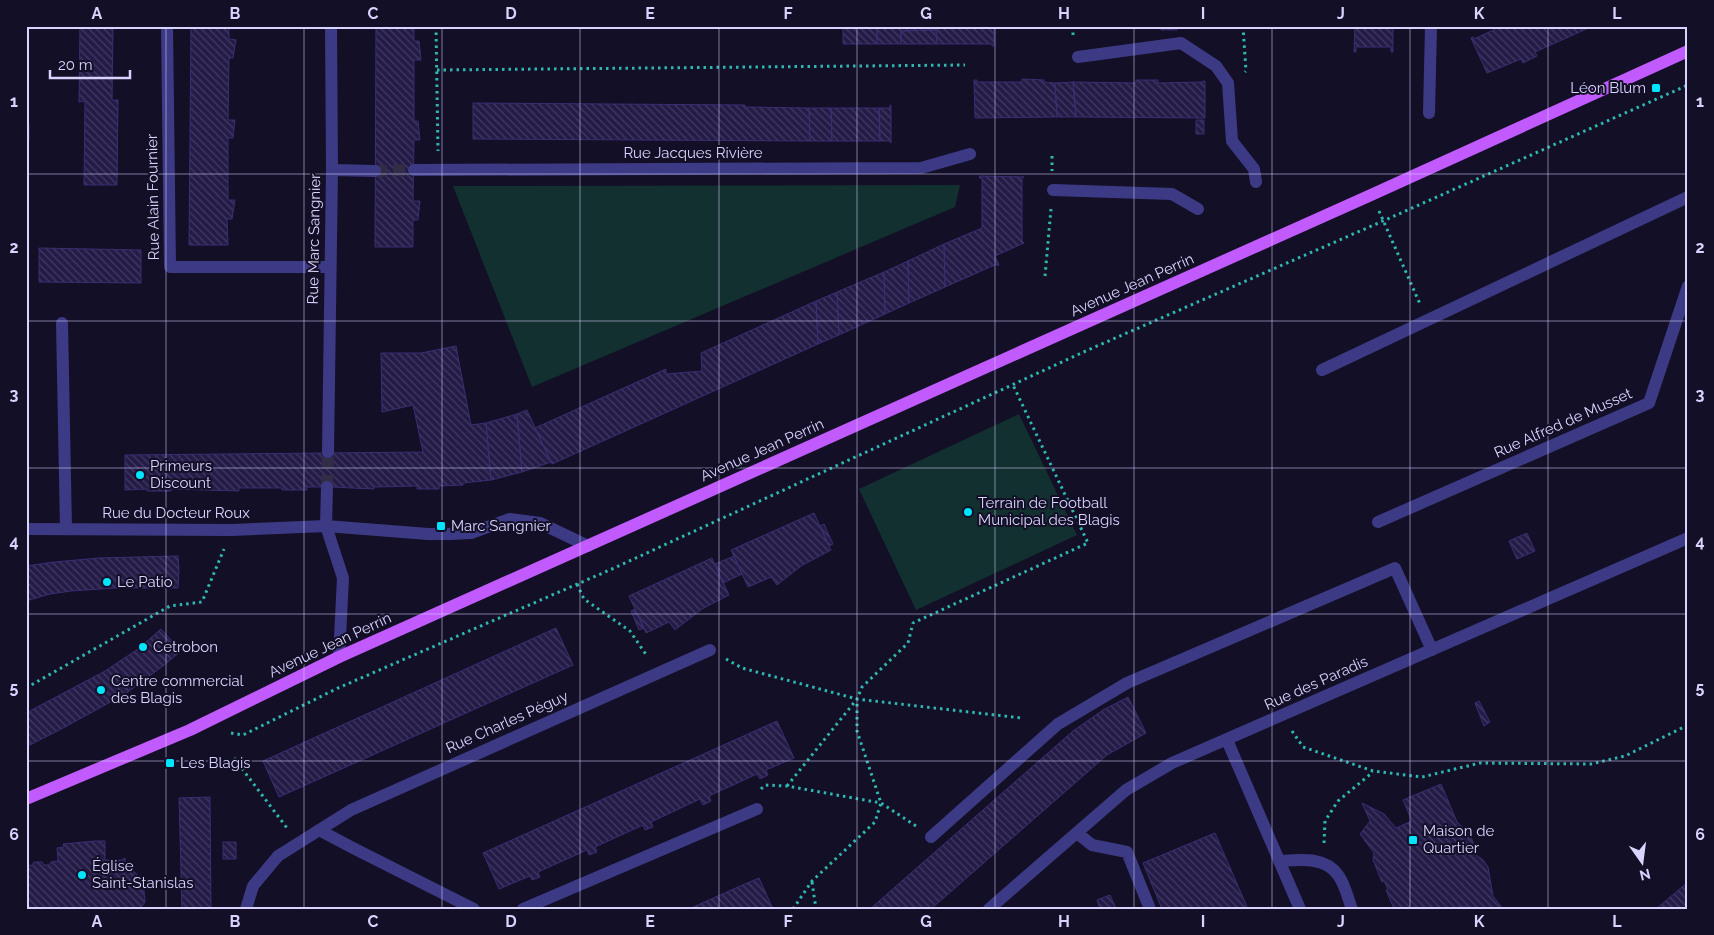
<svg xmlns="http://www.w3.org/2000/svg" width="1714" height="935" font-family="Raleway,sans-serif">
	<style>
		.green { fill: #12302f }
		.building { fill: url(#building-back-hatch); stroke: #3b2d73 }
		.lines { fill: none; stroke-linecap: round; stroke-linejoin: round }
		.minor-tunnel { stroke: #312d47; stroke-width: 12; stroke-dasharray: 12 6; stroke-linecap: butt }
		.path { stroke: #2fb8b0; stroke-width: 3; stroke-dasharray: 2.5 4; stroke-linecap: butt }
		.minor { stroke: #3d3a85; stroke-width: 12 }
		.major { stroke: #c25bff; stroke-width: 12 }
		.grid { fill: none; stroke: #d9d4ff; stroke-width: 1; stroke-opacity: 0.55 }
		.poi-dot { fill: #00e5ff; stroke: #130f26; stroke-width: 2 }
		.labels { text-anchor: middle; stroke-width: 4; stroke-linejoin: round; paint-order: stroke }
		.poi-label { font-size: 15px; fill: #d9d4ff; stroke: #130f26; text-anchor: start }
		.street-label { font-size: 15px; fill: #d9d4ff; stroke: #130f26 }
		.neatline { fill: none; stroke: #d9d4ff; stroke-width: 2 }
		.grid-label { font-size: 16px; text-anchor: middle; font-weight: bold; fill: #d9d4ff }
	</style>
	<defs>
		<pattern id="building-back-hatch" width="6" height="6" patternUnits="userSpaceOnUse" patternTransform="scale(1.25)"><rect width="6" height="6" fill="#241b47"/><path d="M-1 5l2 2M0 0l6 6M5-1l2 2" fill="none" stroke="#433b63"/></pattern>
	</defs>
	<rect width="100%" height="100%" fill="#130f26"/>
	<path class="green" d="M960,185l-5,22 -423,180 -79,-201z
		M1019,414l58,121 -161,75 -57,-121z"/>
	<path class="building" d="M113,26l-1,74h6l-1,85h-33l1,-84 -6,1 1,-76z
		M191,26h38v13l7,1 -3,18h-4l-1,62h7l-2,18h-5v62h7l-3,19h-5l1,26h-39z
		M376,26h38v15h5l2,19h-7v61h4l2,19h-6l-1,61h7l-2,19h-5v27h-38z
		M843,26h34v18h-34z
		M877,26h117v20h-2v-2h-55l-1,-14 -35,1v13h-24z
		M1161,26h16v4h-16z
		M1355,26h38v26h-2v-5h-35v5h-2z
		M1502,26h91l-58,26 2,4 -14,7 -2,-4 -34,14 -16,-35 2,-1 1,2z
		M936,30l1,14h-36v-13z
		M1022,79l22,1v2l11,1 2,34 -82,1 -1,-38h3v2h45z
		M1136,80h22v3l45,-1v-1h2v37l-129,-1 -3,-35 63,1z
		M1073,82l3,35h-19l-2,-34z
		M473,103l272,2v2l64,1 1,33 -337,-2z
		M890,105h1v38l-2,-2h-9l-1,-33h11z
		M809,108h22l1,33h-22z
		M831,108h48l1,33h-48z
		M1196,120h8v14h-8z
		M26,124h3v17h-3z
		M980,176l44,1 -2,1v63l2,2 -29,13 4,9 -1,1 -1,-2 -52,23 -1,-43 38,-16v-50h-3z
		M944,244l1,43 -36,16 -1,-42z
		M39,248l102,2v33l-102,-1z
		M908,261l1,42 -24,11 -1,-42z
		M884,272l1,42 -46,21 -2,-43z
		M837,292l2,43 -21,9 -2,-43z
		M816,301l2,43 -266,120 -17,-36 131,-59v5l36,-3 -1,-18z
		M456,346l15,79 15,-2 5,57 -28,3v2l-24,1v3h-22v-3l-43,1v2l-42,-2h-25v3h-25v-2h-43v3l-68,-2v2h-24v-2l-22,1v-35l298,-3 -10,-47 -31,7 -1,-59h40z
		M527,410l24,52 -29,10 -5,-58z
		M517,414l5,58 -31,8 -5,-57z
		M814,513l17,37 -30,16 -24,19 -6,-8 -23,10 -17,-37z
		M824,524l9,20 -4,2 -9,-20z
		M1527,533l8,18 -18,8 -8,-18z
		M178,556l1,14 -1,18h-63l-44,3 -21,3 -24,7v-35l28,-4 45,-4z
		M734,556l8,18 -19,9 -8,-19z
		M712,558l17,37 -27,14 -27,21 -6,-8 -23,11 -17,-37z
		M635,609l9,19 -5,2 -8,-19z
		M556,628l17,37 -294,132 -16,-36z
		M161,629l20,22 -18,15 -38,28 -60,33 -39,20v-34l79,-42 33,-22z
		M1128,697l18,36 -39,22 -176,154h-61l203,-178 30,-21z
		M1479,701l11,21 -6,4 -9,-23z
		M777,721l17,37 -28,12 2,5 -8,4 -3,-5 -48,22 2,5 -8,4 -3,-6 -49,23 2,5 -8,3 -2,-5 -48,22 2,5 -8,3 -2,-5 -49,22 2,5 -8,3 -2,-4 -31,13 -16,-36z
		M1441,784l16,38 12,11 6,14 -2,1 3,7 7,5 5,7 5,29 10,13 -37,-2 -72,2 -8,-19 2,-1 -4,-8 -2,1 -9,-22 1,-7 -14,-19 10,-13 -8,-18 22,11 12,14 16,-7 -9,-21z
		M210,797l1,112h-29l-3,-111z
		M1215,833l33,76h-86l-19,-46z
		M95,841h10v19h17l3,-2v12l6,-1 12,11 2,22 -5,7h-114v-45l1,2 5,-1 2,-3h8l2,3h5l2,-3 7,-1 -1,-13 7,-1 -1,-3z
		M223,842h13v17h-13z
		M759,878l14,31h-84l49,-22z
		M1688,882v27h-32z
		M1110,895l6,13 -16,1 -3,-9z"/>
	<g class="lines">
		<path class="minor-tunnel" d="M375,171l39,-1
			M327,487l1,-35"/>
		<path class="path" d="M436,26l2,125
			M1073,26v12
			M1243,26l3,45 -1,1
			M437,70l528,-5
			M1052,156v15
			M1379,211l41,93
			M1045,276l6,-67
			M577,584l7,15 46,32 17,25
			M726,659l16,9 115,31 164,19
			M26,688l144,-82 32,-4 22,-53
			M1292,731l11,16 70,24 49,6 58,-14 111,1 34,-8 63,-31
			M231,733l12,2 95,-47 274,-119 476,-219 295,-129 305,-136
			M234,758l53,70
			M787,786l70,-87 5,-12 46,-44 5,-20 175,-80 -75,-158
			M761,789l4,-4 22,1 94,17 35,23
			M1324,843l1,-22 13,-20 35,-29
			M812,882l4,27
			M793,909l19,-28 63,-59 6,-19 -24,-72v-32"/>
		<path class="minor" d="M167,26l3,241h160
			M1078,57l103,-14 35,23 12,17 4,58 22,28 2,13
			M1429,113l2,-87
			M332,170l43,1
			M414,170l507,-2 49,-14
			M1053,190l119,4 26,15
			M62,323l4,206
			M1322,370l366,-173
			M328,452l4,-282 -1,-144
			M327,487l-1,39 17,52 -4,79
			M1378,522l271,-119 39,-117
			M26,529l206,1 94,-4 102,8h23l20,-1 39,-14 30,4 48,23
			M1227,740l73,169
			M319,830l34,18 121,61
			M1077,833l15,12 35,7 23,57
			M931,837l127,-113 69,-41 268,-115 37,82
			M1279,861c20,-1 46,-5 59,14 7,9 10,24 14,34
			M246,909l7,-23 25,-30 73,-46 359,-160
			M523,909l234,-100
			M989,909l137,-119 46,-27 516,-225"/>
		<path class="major" d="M26,799l164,-69 149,-73 1032,-462 317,-144"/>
	</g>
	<path class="grid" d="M166,26v883M304,26v883M442,26v883M580,26v883M719,26v883M857,26v883M995,26v883M1134,26v883M1272,26v883M1410,26v883M1548,26v883M26,174h1662M26,321h1662M26,468h1662M26,614h1662M26,761h1662"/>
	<g class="poi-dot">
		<rect x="1651" y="83" width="10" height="10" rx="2.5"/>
		<circle cx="140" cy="475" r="5"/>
		<circle cx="968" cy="512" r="5"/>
		<rect x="436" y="521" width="10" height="10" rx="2.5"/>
		<circle cx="107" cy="582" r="5"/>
		<circle cx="143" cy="647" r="5"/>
		<circle cx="101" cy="690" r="5"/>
		<rect x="165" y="758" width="10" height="10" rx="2.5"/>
		<rect x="1408" y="835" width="10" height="10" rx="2.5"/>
		<circle cx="82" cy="875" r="5"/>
	</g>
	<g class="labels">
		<g class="poi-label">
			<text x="1646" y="93" text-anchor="end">Léon Blum</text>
			<text x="150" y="471">Primeurs<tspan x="150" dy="17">Discount</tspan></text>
			<text x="978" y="508">Terrain de Football<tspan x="978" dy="17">Municipal des Blagis</tspan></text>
			<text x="451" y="531">Marc Sangnier</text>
			<text x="117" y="587">Le Patio</text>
			<text x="153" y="652">Cetrobon</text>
			<text x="111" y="686">Centre commercial<tspan x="111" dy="17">des Blagis</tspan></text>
			<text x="180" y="768">Les Blagis</text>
			<text x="1423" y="836">Maison de<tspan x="1423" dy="17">Quartier</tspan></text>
			<text x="92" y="871">Église<tspan x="92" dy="17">Saint-Stanislas</tspan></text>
		</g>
		<g class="street-label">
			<text x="693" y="158">Rue Jacques Rivière</text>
			<text transform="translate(153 197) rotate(-91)" y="5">Rue Alain Fournier</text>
			<text transform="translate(314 239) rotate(-89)" y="5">Rue Marc Sangnier</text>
			<text transform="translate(1132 285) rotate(-24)" y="5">Avenue Jean Perrin</text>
			<text transform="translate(1563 423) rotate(-24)" y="5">Rue Alfred de Musset</text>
			<text transform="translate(762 450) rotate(-24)" y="5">Avenue Jean Perrin</text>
			<text x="176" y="518">Rue du Docteur Roux</text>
			<text transform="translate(330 645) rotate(-25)" y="5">Avenue Jean Perrin</text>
			<text transform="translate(1316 683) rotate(-24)" y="5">Rue des Paradis</text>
			<text transform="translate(507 722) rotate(-24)" y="5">Rue Charles Péguy</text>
		</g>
	</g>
	<rect width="1714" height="935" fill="none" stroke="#130f26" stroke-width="55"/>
	<g transform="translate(1642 862) rotate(166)" stroke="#130f26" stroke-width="4" paint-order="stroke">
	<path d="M0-4L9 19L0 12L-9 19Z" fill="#d9d4ff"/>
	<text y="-8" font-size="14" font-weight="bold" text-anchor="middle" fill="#d9d4ff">N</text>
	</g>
	<path d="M50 70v8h80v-8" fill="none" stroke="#d9d4ff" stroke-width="2.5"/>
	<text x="58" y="70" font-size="15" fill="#d9d4ff" stroke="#130f26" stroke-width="4" paint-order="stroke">20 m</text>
	<rect x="28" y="28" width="1658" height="880" class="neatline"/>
	<g class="grid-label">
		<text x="97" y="19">A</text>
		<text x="235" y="19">B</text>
		<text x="373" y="19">C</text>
		<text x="511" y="19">D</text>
		<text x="650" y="19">E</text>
		<text x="788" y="19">F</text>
		<text x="926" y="19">G</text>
		<text x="1064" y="19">H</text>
		<text x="1203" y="19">I</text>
		<text x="1341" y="19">J</text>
		<text x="1479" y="19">K</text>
		<text x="1617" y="19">L</text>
		<text x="14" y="107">1</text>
		<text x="1700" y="107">1</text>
		<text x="14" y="253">2</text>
		<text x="1700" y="253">2</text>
		<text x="14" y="400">3</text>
		<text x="1700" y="400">3</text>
		<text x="14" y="547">4</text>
		<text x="1700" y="547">4</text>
		<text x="14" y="693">5</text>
		<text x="1700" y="693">5</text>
		<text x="14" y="840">6</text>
		<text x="1700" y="840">6</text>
		<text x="97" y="927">A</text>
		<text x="235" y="927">B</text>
		<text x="373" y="927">C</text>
		<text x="511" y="927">D</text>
		<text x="650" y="927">E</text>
		<text x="788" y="927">F</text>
		<text x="926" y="927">G</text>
		<text x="1064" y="927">H</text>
		<text x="1203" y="927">I</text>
		<text x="1341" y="927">J</text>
		<text x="1479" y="927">K</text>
		<text x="1617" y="927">L</text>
	</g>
</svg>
